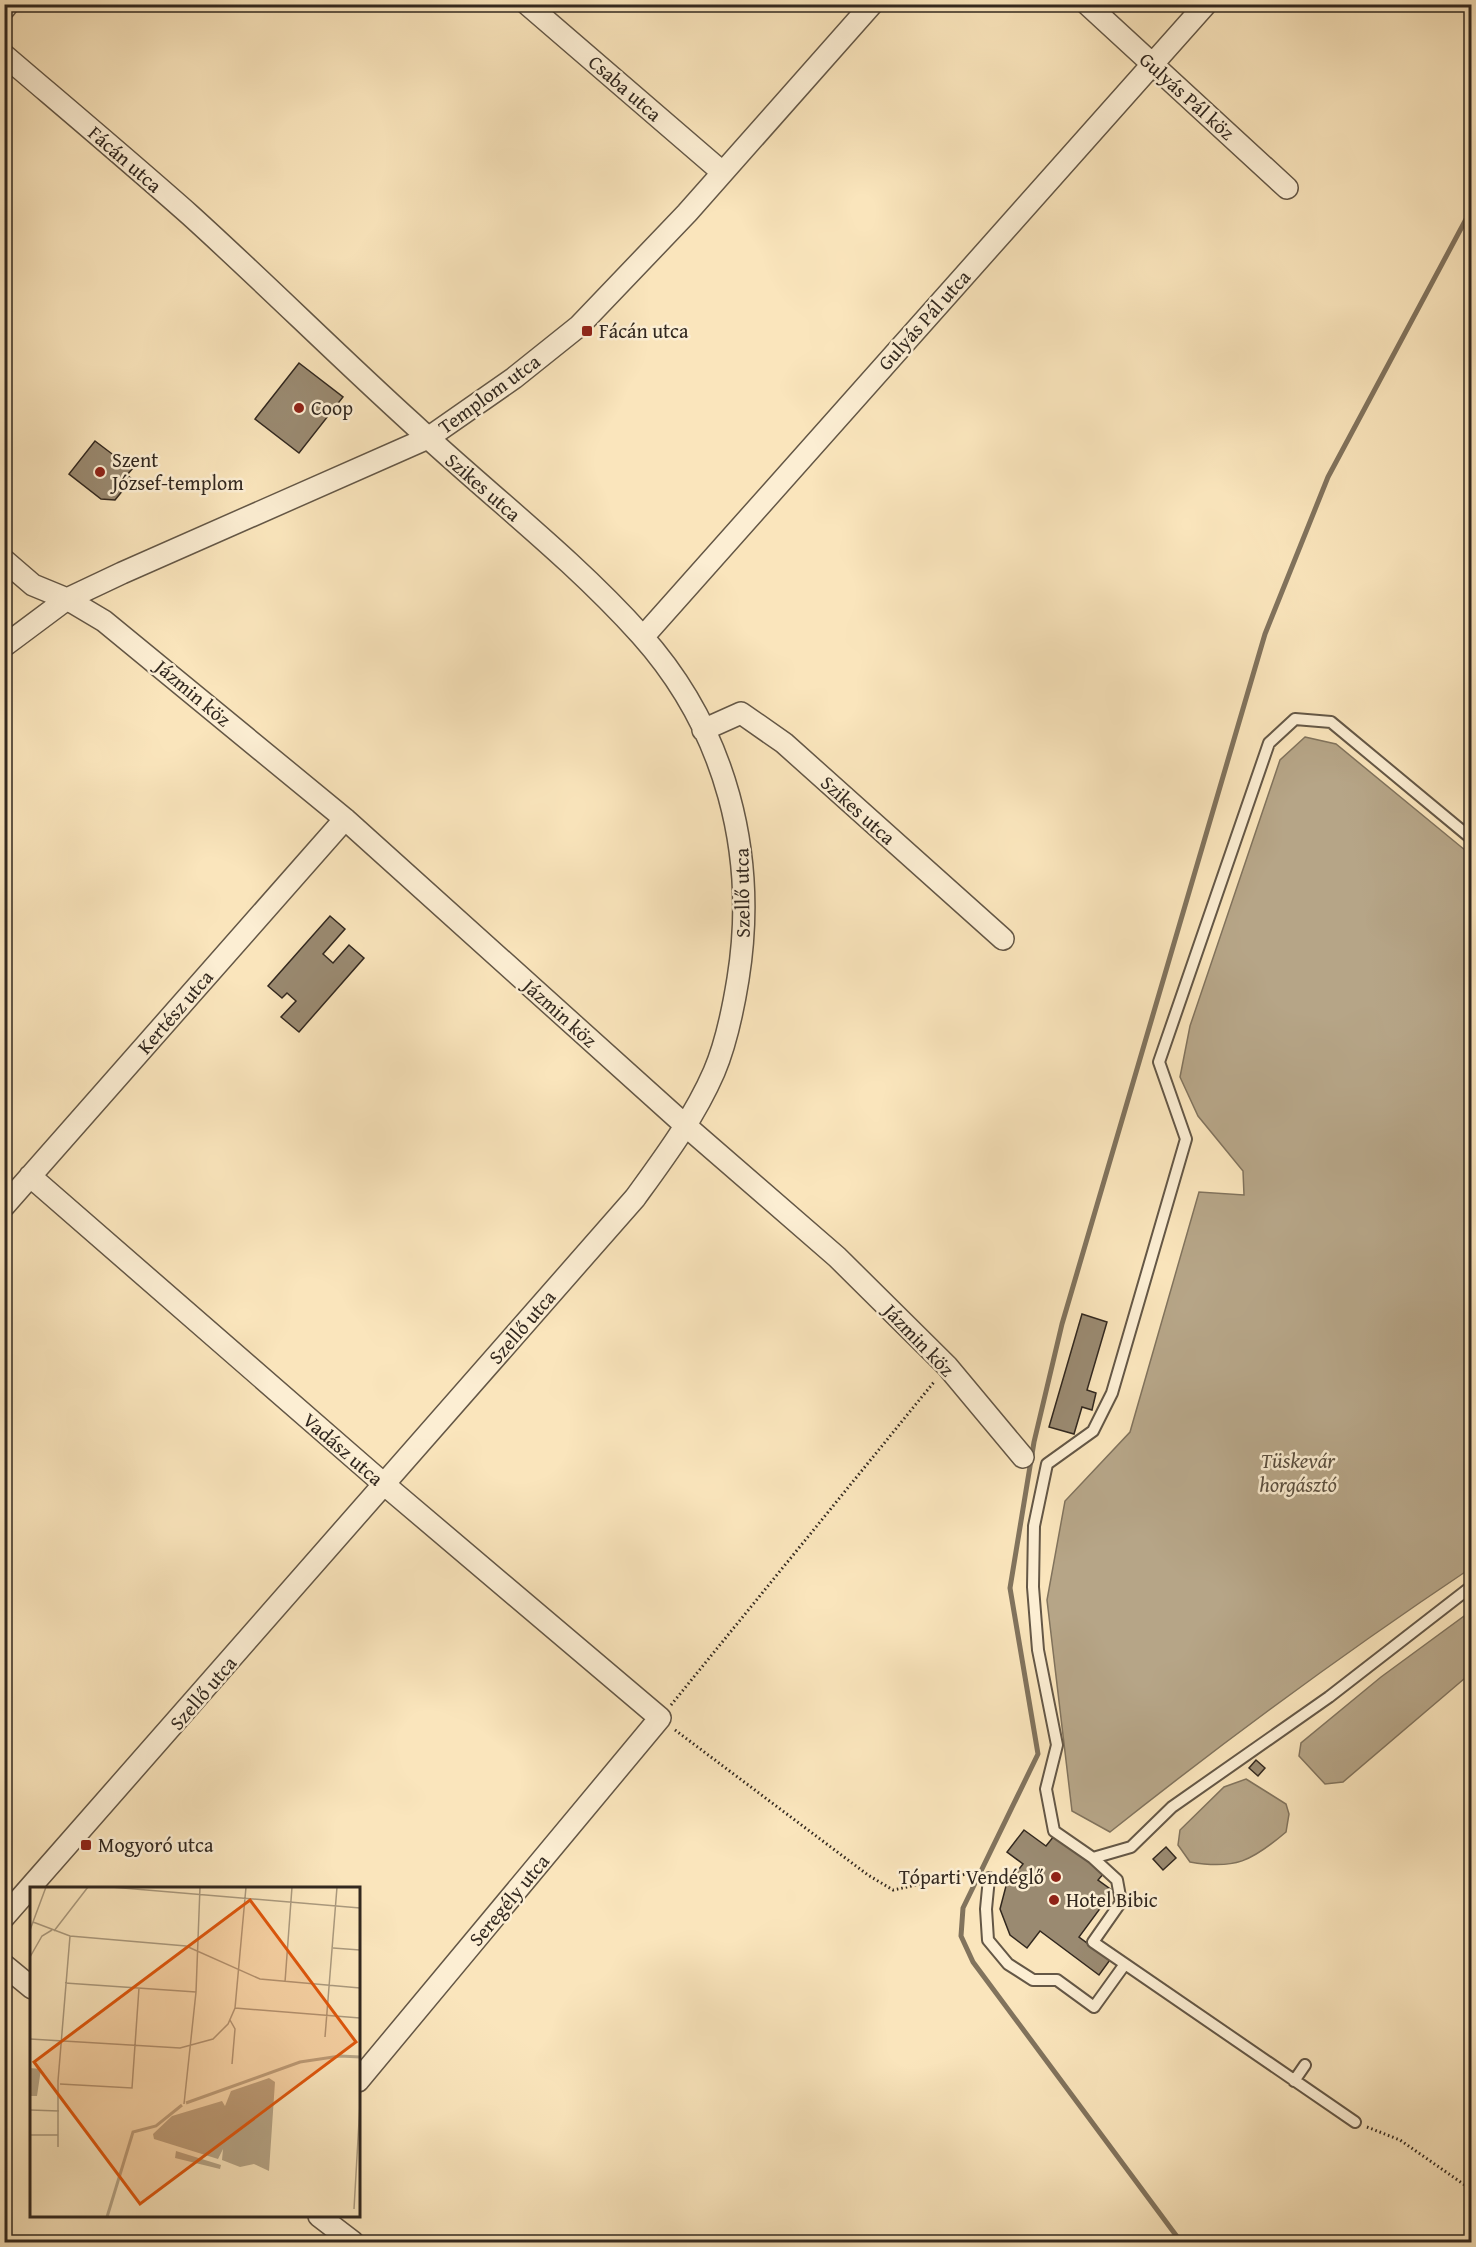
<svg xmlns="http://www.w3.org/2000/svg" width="1476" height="2247" font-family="'Gentium Book Plus',serif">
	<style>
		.water { fill: #b6a587; stroke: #81735d; stroke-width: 1.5 }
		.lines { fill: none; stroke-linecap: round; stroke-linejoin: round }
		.stream { stroke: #81735d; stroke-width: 5 }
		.building { fill: #9a8a71; stroke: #32281f; stroke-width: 1.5 }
		.service-casing { stroke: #645746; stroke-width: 14 }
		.minor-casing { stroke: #645746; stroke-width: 24 }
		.path { stroke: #32281f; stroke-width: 3; stroke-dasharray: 1.5 3; stroke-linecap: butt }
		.service { stroke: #fceed3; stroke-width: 10 }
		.minor { stroke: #fceed3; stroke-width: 21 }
		.poi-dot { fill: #8f2418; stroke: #fceed3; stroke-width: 2 }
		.labels { text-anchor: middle; stroke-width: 5; stroke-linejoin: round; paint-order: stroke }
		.street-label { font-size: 20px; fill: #32281f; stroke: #fceed3 }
		.poi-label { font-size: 20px; fill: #32281f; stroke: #fceed3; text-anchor: start }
		.water-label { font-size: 21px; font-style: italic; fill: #5a4e3e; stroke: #fceed3 }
		.inset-river { fill: none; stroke: #b6a587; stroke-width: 3 }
		.inset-road { fill: none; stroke: #aa997d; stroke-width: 1.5 }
		.view { fill: #df570d; fill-opacity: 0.15; stroke: #df570d; stroke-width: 3 }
		.inset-edge { fill: none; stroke: #32281f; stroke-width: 3 }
	</style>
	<rect width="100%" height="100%" fill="#fae5bc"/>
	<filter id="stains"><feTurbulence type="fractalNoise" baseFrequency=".00333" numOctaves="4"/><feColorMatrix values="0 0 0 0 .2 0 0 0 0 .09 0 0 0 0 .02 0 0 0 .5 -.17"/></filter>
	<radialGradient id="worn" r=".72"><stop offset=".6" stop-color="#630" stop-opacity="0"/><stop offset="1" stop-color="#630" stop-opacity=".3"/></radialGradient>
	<path class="water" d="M1305,737l31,7 135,111v713c-124,83 -244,171 -361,264l-38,-21 -25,-211 18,-99 65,-69 69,-240 45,3 -1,-24 -45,-55 -18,-39 10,-51 90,-266z
		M1471,1611v62l-128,109 -18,2 -26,-28 2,-13 80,-66z
		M1246,1779l40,25 3,10 -3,18c-34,29 -51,38 -96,30l-12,-17 2,-15 44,-43z"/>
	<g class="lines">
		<path class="stream" d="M1181,2242l-208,-280 -12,-26 2,-28 75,-154 -28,-166 24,-146 28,-118 203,-690 63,-157 144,-269"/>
	</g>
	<path class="building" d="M299,363l44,34 -44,56 -44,-34z
		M95,441l37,28 -5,6 5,4 -17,21 -14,-1 -32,-25z
		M330,916l15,13 -22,25 10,9 16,-18 15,13 -65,74 -18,-15 15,-16 -9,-8 -5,5 -14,-12z
		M1082,1314l25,8 -20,68 9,3 -4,17 -10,-3 -8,27 -25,-7z
		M1256,1760l9,8 -7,8 -9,-8z
		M1024,1830l22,16 8,-10 50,37 -6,7 15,11 -34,46 31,23 -11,15 -59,-44 -13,17 -17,-13 -10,-26 6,-23 17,-22 -16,-12z
		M1166,1847l10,11 -13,12 -10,-11z"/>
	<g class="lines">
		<g class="service-casing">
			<path id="service" d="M1472,839l-141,-117 -36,-3 -26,24 -110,319 27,77 -74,254 -19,38 -46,33 -13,62 -1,61 5,63 19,95 -11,44 8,42 39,27 38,-11 41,-40 157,-110 143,-111
				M1093,1858l24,22 4,22 -28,40 262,180
				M989,1878l-3,31 2,31 20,24 25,16h24l37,27 31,-43
				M1294,2081l11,-16"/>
		</g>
		<g class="minor-casing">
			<path id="minor" d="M527,4l195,168
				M1087,4l200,184
				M4,9l4,-5
				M4,55c62,53 125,106 186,160 75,68 147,140 222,208 76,71 159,134 229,212 85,95 117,219 97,344 -5,31 -12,65 -24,93 -20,46 -50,86 -79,126l-631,719
				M4,560l29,25 34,14 37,22 241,198 341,307 151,131 110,109 76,91
				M643,637l563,-633
				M4,646l63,-47 55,-26 306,-135 86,-60 65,-52 108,-113 185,-209
				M703,730l38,-17 43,30 219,196
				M30,1176l355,309 275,233 -302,363
				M4,1206l341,-387
				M4,1965l28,23
				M319,2216l34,26"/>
		</g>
		<path class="path" d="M671,1705l263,-323
			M675,1730l193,145 25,15 83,-18
			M1367,2127l33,13 72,50"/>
		<use href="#service" class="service"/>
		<use href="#minor" class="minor"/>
	</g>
	<g class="poi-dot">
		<rect x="581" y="325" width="12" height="12" rx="3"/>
		<circle cx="299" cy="408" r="6"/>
		<circle cx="100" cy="472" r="6"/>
		<rect x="80" y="1839" width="12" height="12" rx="3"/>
		<circle cx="1056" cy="1877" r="6"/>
		<circle cx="1054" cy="1900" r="6"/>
	</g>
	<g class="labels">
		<g class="street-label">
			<text transform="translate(625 88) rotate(41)" y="7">Csaba utca</text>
			<text transform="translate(1187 96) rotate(42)" y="7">Gulyás Pál köz</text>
			<text transform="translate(125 159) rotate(41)" y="7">Fácán utca</text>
			<text transform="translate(924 320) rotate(-48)" y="7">Gulyás Pál utca</text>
			<text transform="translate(489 394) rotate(-36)" y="7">Templom utca</text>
			<text transform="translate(483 487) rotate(41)" y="7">Szikes utca</text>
			<text transform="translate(193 693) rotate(40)" y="7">Jázmin köz</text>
			<text transform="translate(858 810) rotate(42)" y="7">Szikes utca</text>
			<text transform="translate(742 893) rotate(-91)" y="7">Szellő utca</text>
			<text transform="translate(175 1012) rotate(-49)" y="7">Kertész utca</text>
			<text transform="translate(560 1013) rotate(42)" y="7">Jázmin köz</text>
			<text transform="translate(522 1327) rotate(-49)" y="7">Szellő utca</text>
			<text transform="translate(919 1340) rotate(46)" y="7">Jázmin köz</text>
			<text transform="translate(343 1449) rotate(41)" y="7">Vadász utca</text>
			<text transform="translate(203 1693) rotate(-49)" y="7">Szellő utca</text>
			<text transform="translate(509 1900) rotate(-50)" y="7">Seregély utca</text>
		</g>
		<g class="poi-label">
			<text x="599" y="338">Fácán utca</text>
			<text x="311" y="415">Coop</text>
			<text x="112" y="467">Szent<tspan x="112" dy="23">József-templom</tspan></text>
			<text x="98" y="1852">Mogyoró utca</text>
			<text x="1044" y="1884" text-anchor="end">Tóparti Vendéglő</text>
			<text x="1066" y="1907">Hotel Bibic</text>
		</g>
		<g class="water-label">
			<text x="1298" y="1468">Tüskevár<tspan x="1298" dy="24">horgásztó</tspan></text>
		</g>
	</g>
	<g transform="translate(30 1887)">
		<rect width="330" height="330" fill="#fae5bc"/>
		<path d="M0,181l11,1 -4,27h-7zM239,191l6,4 -6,89 -15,-7 -14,3 -18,-7 1,-11 -5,10 -64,-20 -1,-5 19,-18 50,-15 3,5 6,-15zM146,264l45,14 -1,4 -45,-11z" fill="#b6a587"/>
		<path class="inset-river" d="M156,216l114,-41 40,-6 20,1M77,330l26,-85 23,-6 26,-21"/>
		<path class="inset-road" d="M81,0l249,21M3,35l37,14 116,10 74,33 100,9M0,43l16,-43M24,44l34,-44M303,61l27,2M0,70l12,-21 10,-6M255,95l7,-95M35,96l131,9M205,121l125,10M200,133l5,9 -3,35M295,150l12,-150M0,152l150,9 33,-9 15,-15 7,-16 11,-121M30,197l72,4 7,-100M154,217l12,-112 4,-105M0,223l29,1M0,248h28M28,260v-66l12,-145M324,322l6,-105"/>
		<path class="view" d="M220,13l106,142 -216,162 -106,-142z"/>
		<rect width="330" height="330" class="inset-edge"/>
	</g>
	<rect width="1476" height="2247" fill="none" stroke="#fae5bc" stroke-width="24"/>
	<rect x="6" y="6" width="1464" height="2235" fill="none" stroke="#32281f" stroke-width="3"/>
	<rect x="12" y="12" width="1452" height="2223" fill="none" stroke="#32281f" stroke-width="1.5"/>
	<rect width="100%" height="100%" filter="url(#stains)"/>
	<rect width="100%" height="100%" fill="url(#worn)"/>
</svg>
